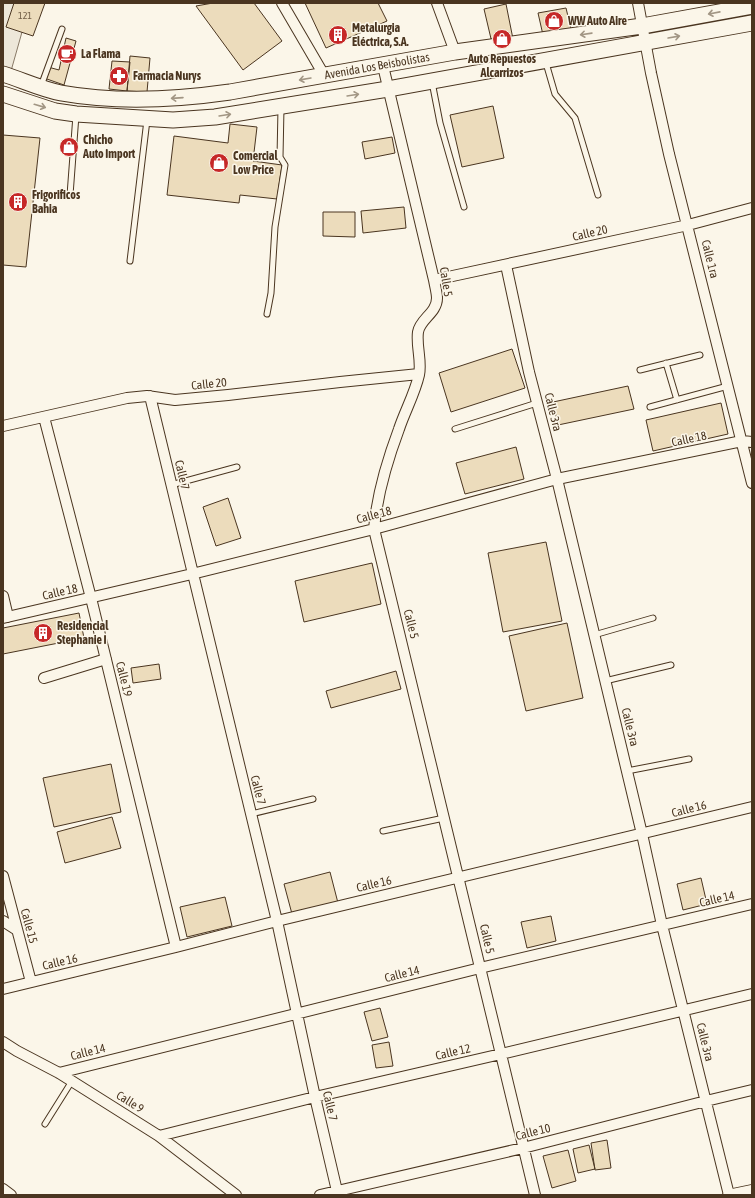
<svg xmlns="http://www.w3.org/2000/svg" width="755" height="1198" font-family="'Asap Condensed',sans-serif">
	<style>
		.parking { fill: #ede7d9; stroke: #887966 }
		.building { fill: #ecdcbc; stroke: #4a3520 }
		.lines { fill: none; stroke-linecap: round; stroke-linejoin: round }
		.lane-casing { stroke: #4a3520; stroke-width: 7 }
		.street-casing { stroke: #4a3520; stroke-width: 12 }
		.secondary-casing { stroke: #4a3520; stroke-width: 17 }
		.lane { stroke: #fbf6e9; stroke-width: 5 }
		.street { stroke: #fbf6e9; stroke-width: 10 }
		.secondary { stroke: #fbf6e9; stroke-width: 15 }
		.oneway { stroke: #a29684 }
		.labels { text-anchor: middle; stroke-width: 3; stroke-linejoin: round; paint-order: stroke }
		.number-label { font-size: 10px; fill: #725f47 }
		.poi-label { font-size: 12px; font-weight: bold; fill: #4a3520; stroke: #fbf6e9; text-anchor: start }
		.street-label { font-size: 12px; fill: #4a3520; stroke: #fbf6e9 }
	</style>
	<rect width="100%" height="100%" fill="#fbf6e9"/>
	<path class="parking" d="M3,3h11l8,29 -11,39 -8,-4z"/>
	<path class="building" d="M14,3h31l-12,33 -27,-9z
		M213,3h41l28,38 -39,29 -47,-64z
		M305,3h73l9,18 -61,27z
		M506,4l7,35 -21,4 -8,-34z
		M566,8l5,21 -28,6 -5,-22z
		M66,38l10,3 -12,44 -20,-7 4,-11 11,3z
		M130,56l20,2 -3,34 -20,-1z
		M112,61l18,1 -3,29 -18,-2z
		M493,106l11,52 -42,9 -12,-52z
		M230,124l27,3 -4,34 29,4 -5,34 -37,-4 -1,8 -72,-8 7,-59 54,7z
		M3,135l37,3 -14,129 -23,-2z
		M392,137l3,16 -30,6 -3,-17z
		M404,207l2,21 -43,5 -2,-22z
		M323,212h32v25l-32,-1z
		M512,349l13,39 -74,24 -12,-39z
		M628,386l6,23 -76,16 -5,-23z
		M721,403l7,31 -75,17 -7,-31z
		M516,447l8,32 -59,15 -9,-31z
		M228,498l13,40 -25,8 -13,-39z
		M546,542l16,79 -59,11 -15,-79z
		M372,563l9,41 -77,18 -9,-41z
		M79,613l5,25 -81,16v-26z
		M567,623l16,75 -57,13 -17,-75z
		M159,664l2,15 -28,4 -2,-15z
		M396,671l5,18 -70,19 -5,-17z
		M111,764l10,48 -67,15 -11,-49z
		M112,817l9,31 -56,15 -8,-31z
		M330,872l8,31 -46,11 -8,-30z
		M701,878l6,26 -24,6 -6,-26z
		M225,897l7,29 -45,11 -7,-30z
		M551,916l5,25 -29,7 -6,-26z
		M380,1008l8,29 -16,4 -8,-29z
		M389,1042l4,24 -17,2 -4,-23z
		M607,1140l4,28 -16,2 -4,-27z
		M589,1145l6,24 -17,4 -5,-24z
		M568,1150l8,31 -24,7 -9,-32z"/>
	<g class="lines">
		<g class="lane-casing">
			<path id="lane" d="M546,63l9,31 20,24 23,77
				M432,82l8,41 24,84
				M41,86l21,-57
				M70,195l6,-80
				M130,261l17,-141
				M267,314l4,-21 4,-66 10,-62 -5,-8 1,-49
				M666,363l11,37
				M640,370l60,-15
				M650,407l78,-21
				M455,429l82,-26
				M171,485l66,-18
				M594,635l59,-17
				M605,681l66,-16
				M627,771l62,-12
				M251,814l62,-15
				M383,831l61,-13
				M45,1124l27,-43"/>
		</g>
		<g class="street-casing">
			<path id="street" d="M282,3l42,72
				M437,3l18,49
				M638,3l13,70 18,81 83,329
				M383,66l51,214c1,6 3,13 3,18 0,15 -17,21 -19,34 -2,14 4,29 1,43 -4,18 -14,36 -20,54 -12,32 -22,66 -25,100l161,666
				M506,265l23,107 28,107 85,355 20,91 67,270
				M434,280l254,-55 64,-17
				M150,396l127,525 38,176 22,94
				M44,417l47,181 85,349
				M3,426l124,-28 20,-2 28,4 53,-5 112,-13 79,-8
				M3,596l5,21
				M3,618l189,-44 182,-45 183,-50 185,-38 10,1
				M44,678l62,-19
				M3,876l28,106
				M3,921l14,9
				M3,989l173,-42 101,-26 475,-114
				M3,1042l14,9 42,22 100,63 77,59
				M59,1073l421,-105 272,-64
				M159,1136l156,-39 186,-43 251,-60
				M3,1189l8,6
				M320,1195l203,-47 183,-47 46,-11
				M728,1195l24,-5"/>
		</g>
		<g class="secondary-casing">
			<path id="secondary" d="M3,74c19,6 38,15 58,19 56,10 113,7 169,-1l225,-40 187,-26 110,-20
				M3,94l52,17 21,3 97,6 42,-3 173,-28 364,-66"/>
		</g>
		<use href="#lane" class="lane"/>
		<use href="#street" class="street"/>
		<use href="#secondary" class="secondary"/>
	</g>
	<defs><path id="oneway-shaft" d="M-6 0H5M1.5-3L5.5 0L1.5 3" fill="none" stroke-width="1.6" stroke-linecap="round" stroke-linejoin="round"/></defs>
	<g class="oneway">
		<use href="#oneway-shaft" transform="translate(714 13) rotate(169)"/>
		<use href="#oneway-shaft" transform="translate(586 34) rotate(172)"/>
		<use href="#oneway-shaft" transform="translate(674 37) rotate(-10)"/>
		<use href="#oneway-shaft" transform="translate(305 79) rotate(170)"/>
		<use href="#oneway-shaft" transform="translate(353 95) rotate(-9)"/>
		<use href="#oneway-shaft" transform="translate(177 98) rotate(176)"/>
		<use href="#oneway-shaft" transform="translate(40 106) rotate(16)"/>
		<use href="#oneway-shaft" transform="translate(225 115) rotate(-9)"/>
	</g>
	<defs>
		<g id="shop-disc" transform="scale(1)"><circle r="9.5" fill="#c62828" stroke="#fbf6e9"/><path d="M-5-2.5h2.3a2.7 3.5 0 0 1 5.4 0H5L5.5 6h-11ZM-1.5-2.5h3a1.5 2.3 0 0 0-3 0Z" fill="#fff"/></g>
		<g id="building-disc" transform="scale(1)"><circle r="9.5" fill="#c62828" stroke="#fbf6e9"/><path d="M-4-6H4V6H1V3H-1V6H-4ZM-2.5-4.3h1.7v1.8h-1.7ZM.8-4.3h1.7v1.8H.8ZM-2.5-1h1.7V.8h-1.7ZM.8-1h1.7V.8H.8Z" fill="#fff"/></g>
		<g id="cafe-disc" transform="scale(1)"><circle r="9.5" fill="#c62828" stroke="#fbf6e9"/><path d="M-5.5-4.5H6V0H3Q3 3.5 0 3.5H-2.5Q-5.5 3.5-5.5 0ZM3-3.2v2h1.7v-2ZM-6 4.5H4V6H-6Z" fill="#fff"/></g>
		<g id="pharmacy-disc" transform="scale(1)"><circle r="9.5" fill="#c62828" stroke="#fbf6e9"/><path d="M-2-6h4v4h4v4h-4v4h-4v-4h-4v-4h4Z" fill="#fff"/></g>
	</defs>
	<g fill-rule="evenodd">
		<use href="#shop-disc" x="554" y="21"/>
		<use href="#building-disc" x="338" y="35"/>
		<use href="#shop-disc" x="502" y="39"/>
		<use href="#cafe-disc" x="67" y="54"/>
		<use href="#pharmacy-disc" x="119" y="76"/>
		<use href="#shop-disc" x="69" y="147"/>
		<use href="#shop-disc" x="219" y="163"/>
		<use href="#building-disc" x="18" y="202"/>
		<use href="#building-disc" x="43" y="633"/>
	</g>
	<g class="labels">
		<g class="number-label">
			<text x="25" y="19">121</text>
		</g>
		<g class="poi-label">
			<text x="568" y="25">WW Auto Aire</text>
			<text x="352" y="32">Metalurgia<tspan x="352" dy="14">Eléctrica, S.A.</tspan></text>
			<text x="81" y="58">La Flama</text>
			<text x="502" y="63" text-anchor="middle">Auto Repuestos<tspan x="502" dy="14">Alcarrizos</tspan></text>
			<text x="133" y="80">Farmacia Nurys</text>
			<text x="83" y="144">Chicho<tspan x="83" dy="14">Auto Import</tspan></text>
			<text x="233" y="160">Comercial<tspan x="233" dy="14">Low Price</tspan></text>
			<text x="32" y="199">Frigorificos<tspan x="32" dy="14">Bahia</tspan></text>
			<text x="57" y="630">Residencial<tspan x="57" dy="14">Stephanie I</tspan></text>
		</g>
		<g class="street-label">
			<text transform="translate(377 66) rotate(-10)" y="4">Avenida Los Beisbolistas</text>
			<text transform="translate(590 233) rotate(-13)" y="4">Calle 20</text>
			<text transform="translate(710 259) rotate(76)" y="4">Calle 1ra</text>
			<text transform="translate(446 282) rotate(81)" y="4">Calle 5</text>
			<text transform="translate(209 384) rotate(-6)" y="4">Calle 20</text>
			<text transform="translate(553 412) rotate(76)" y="4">Calle 3ra</text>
			<text transform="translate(689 439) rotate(-12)" y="4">Calle 18</text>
			<text transform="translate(182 475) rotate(77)" y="4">Calle 7</text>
			<text transform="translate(374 515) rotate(-15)" y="4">Calle 18</text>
			<text transform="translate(60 592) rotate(-13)" y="4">Calle 18</text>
			<text transform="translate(411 624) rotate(76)" y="4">Calle 5</text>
			<text transform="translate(124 679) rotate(76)" y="4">Calle 19</text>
			<text transform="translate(630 727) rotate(76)" y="4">Calle 3ra</text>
			<text transform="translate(258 790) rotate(76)" y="4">Calle 7</text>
			<text transform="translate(689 809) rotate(-14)" y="4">Calle 16</text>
			<text transform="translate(374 884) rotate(-13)" y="4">Calle 16</text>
			<text transform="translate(717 899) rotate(-13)" y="4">Calle 14</text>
			<text transform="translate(29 926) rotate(75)" y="4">Calle 15</text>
			<text transform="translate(487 939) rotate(77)" y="4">Calle 5</text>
			<text transform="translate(60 962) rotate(-13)" y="4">Calle 16</text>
			<text transform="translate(402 974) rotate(-14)" y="4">Calle 14</text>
			<text transform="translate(705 1042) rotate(76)" y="4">Calle 3ra</text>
			<text transform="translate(88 1052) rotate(-14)" y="4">Calle 14</text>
			<text transform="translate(453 1052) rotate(-13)" y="4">Calle 12</text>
			<text transform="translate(130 1102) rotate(32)" y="4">Calle 9</text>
			<text transform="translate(330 1106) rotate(77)" y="4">Calle 7</text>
			<text transform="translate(533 1132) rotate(-14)" y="4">Calle 10</text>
		</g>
	</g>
	<rect width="755" height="1198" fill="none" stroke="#4a3520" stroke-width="8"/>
</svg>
